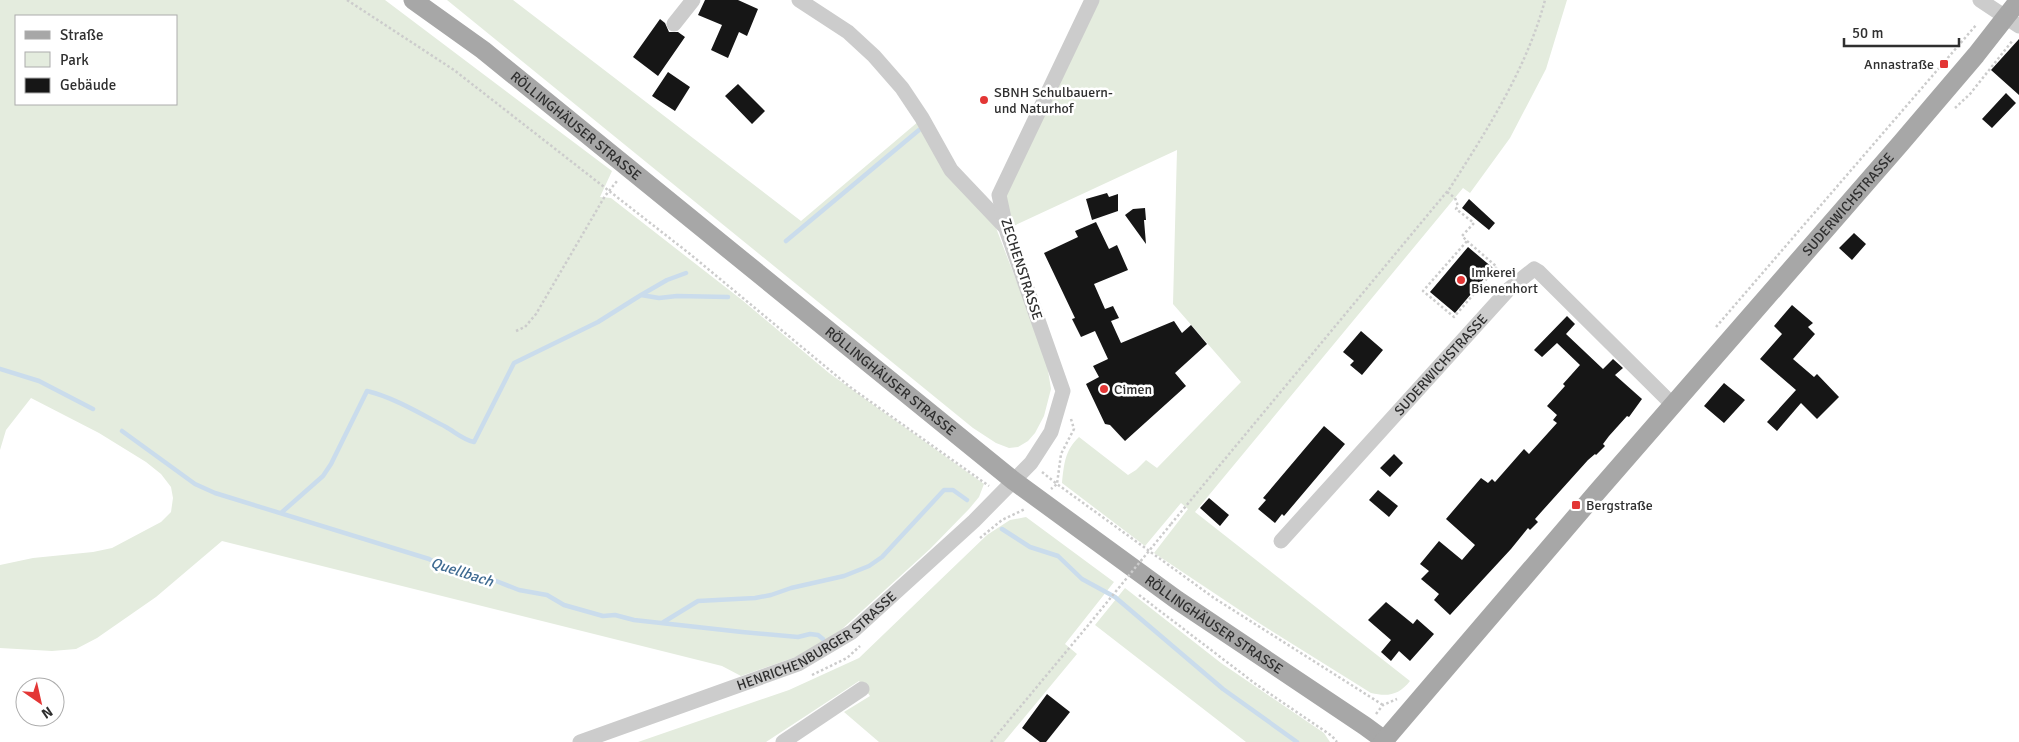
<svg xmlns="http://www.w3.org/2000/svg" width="2019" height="742" font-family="Signika,sans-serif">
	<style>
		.green { fill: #e4ecde; fill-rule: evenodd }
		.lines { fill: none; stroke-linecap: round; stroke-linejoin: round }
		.stream { stroke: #cadcec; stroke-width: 4.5 }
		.building { fill: #161616 }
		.path { stroke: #ccc; stroke-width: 2.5; stroke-dasharray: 2.5 2.5; stroke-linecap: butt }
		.minor { stroke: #ccc; stroke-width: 15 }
		.major { stroke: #a7a7a7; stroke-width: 19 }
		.path-bridge { stroke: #ccc; stroke-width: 2.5; stroke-dasharray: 2.5 2.5; stroke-linecap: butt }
		.poi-dot { fill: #e33635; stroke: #fff; stroke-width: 2 }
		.labels { text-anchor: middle; stroke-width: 5; stroke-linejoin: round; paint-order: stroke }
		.poi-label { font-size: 14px; fill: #2f2f2f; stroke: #fff; text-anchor: start }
		.street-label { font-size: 14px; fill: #2f2f2f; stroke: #fff }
		.water-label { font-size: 15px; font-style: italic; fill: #3e6a91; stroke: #fff }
	</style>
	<rect width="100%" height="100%" fill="#fff"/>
	<path class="green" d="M0,0h385l227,171 -12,26 11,1 131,102 87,73 155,111 -5,13 -10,12 -39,40 -89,81 -37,24 -63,22 -19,-10 -500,-125 -66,56 -59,41 -21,11 -24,2 -52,-3v-83l33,-7 60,-6 19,-4 49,-26 10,-10 2,-14 -2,-11 -10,-13 -15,-12 -47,-29 -68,-35 -25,32 -6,20zM16,16h160v88h-160z
		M447,0h66l288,221 118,-100 74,99 53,138 5,31 -7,27 -9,17 -7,8 -10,6 -9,1 -13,-5 -23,-15z
		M1092,0h475l-21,69 -36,69 -40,55 -7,-5 -268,324 215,169c-11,14 -22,16 -39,12l-112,-70 -105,-70 34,-44 -7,-6 -36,43 -83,-63c2,-19 3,-33 17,-46l49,38 8,-5 10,-10 11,8 84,-86 -68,-78 4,-154 -170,79 -8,-34z
		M1026,517l88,65 -49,62 12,10 -73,88h-125l-35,-30 26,-16 -11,-15 -93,61h-128l151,-52 70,-32 128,-123 23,-15z
		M1125,588l96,75 103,70 6,9h-84l-151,-117z"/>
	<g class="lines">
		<path class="stream" d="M786,241l133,-111
			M641,295l26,-15 19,-7
			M0,369l39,12 54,28
			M122,431l73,53 20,9 214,66 13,7 49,13 28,11 28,5 17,10 39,11 12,-1 19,5 108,12 56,5 12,-3 8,1 5,4
			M281,513l42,-37 8,-12 36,-73c26,6 56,24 79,36 9,5 18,13 28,15l40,-79 84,-41 43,-27 18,3 18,-2 51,1
			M1002,529l28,18 28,9 24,23 33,18 108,92 74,53
			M662,623l36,-22 57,-3 16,-3 20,-7 53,-12 25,-10 13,-9 62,-67h9l14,10"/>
	</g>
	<path class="building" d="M705,0h33l20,9 -11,27 -8,-4 -11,26 -17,-8 11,-25 -24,-10z
		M660,19l5,4 4,9h9l7,5 -27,39 -25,-19z
		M2019,39v56l-28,-25z
		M668,72l22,15 -15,24 -23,-15z
		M738,84l27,27 -13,13 -27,-28z
		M2006,93l10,10 -24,25 -10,-9z
		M1107,193l2,4 9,-3v17l-26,9 -6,-21z
		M1469,199l26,24 -6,7 -27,-22z
		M1145,208l1,12h-2l2,24 -21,-29 8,-6z
		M1096,222l13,27 8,-4 11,25 -34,14 11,25 8,-3 6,12 -8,3 10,22 53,-22 8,12 9,-8 16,19 -32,29 11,13 -61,55 -15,-16 -5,-1 -19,-40 13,-7 -6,-11 15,-7 -13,-28 -14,6 -9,-18 3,-1 -31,-65 34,-16 -3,-6z
		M1854,233l12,11 -14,16 -13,-12z
		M1468,247l25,21 -38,45 -25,-21z
		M1792,305l21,18 -5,4 7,7 -22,25 21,18 3,-3 22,23 -22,22 -16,-16 -24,28 -10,-9 29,-32 -36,-31 22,-25 -8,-8z
		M1567,316l8,8 -9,10 37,35 10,-10 10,9 -8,7 27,24 -13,18 -2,-1 -18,20 -6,8 2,2 -9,9 -1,-1 -7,6 -45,50 -8,9 3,3 -8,8 -2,-2 -17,21 -61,66 -16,-15 5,-6 -18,-15 8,-8 -9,-7 19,-23 23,19 13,-15 -29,-26 35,-41 7,5 4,-4 3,3 29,-33 5,5 28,-31 -4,-3 4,-5 -10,-9 18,-20 -2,-2 17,-19 -23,-22 -15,14 -8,-7z
		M1361,331l22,19 -21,25 -12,-10 4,-4 -11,-9z
		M1724,383l21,17 -21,23 -20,-17z
		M1324,426l21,18 -61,72 -2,-2 -7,9 -17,-14 8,-9 -3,-2z
		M1394,454l9,9 -13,14 -10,-9z
		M1378,490l20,16 -9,11 -20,-17z
		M1209,498l20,17 -9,11 -20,-18z
		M1386,602l27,22 4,-5 17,15 -24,27 -11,-10 -8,10 -10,-9 10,-12 -23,-20z
		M1047,694l23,18 -24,30h-6l-18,-14z"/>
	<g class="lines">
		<path class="path" d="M347,0l107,70 236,184 160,133 139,99
			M1955,108l15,-14 43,-54
			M1447,192l8,6 3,8 -2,3 18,14 -12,13 5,5 -44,50 31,26 43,-50 -30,-26
			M1716,327l261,-303
			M516,331l9,-4 11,-13 69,-118 12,-15
			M1071,419l3,10 -13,25 -4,30 157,114 169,107
			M1042,472l15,12 -6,5
			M1171,524l279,-336c37,-58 77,-120 95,-188
			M980,538l22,-18 23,-11
			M1139,595l118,90 75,51 5,6
			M812,675l35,-17 13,-12
			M1376,714l7,-9 14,-6
			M991,742l99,-119"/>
		<g class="minor">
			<path d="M799,0l49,32 26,24 28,32 20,30 29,52 55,58"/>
			<path d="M1980,0l39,26"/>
			<path d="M674,24l19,-24"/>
			<path id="s1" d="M1281,541l228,-252 25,-20 5,3 134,133"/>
			<path id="s2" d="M580,742l218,-78 54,-32 122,-111 57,-58 20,-31 12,-41 -56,-159 -8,-37 93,-195"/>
			<path d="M783,742l79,-53"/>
		</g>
		<g class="major">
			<path id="s3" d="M413,0l70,50 531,431 163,119 188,126 19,14"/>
			<path id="s4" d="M1383,742l214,-250 304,-349 75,-88 43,-55"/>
		</g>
		<path class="path-bridge" d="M1090,623l81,-99"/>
	</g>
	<g class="poi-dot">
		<rect x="1939" y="59" width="10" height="10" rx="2.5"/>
		<circle cx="984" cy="100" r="5"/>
		<circle cx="1461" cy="280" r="5"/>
		<circle cx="1104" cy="389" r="5"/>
		<rect x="1571" y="500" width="10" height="10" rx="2.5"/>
	</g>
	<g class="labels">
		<g class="poi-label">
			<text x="1934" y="69" text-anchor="end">Annastraße</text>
			<text x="994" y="97">SBNH Schulbauern-<tspan x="994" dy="16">und Naturhof</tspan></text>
			<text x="1471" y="277">Imkerei<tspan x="1471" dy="16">Bienenhort</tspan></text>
			<text x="1114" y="394">Cimen</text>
			<text x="1586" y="510">Bergstraße</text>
		</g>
		<g class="street-label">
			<text dy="5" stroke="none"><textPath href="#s3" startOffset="206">RÖLLINGHÄUSER STRASSE</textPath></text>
			<text dy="5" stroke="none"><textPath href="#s4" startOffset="711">SUDERWICHSTRASSE</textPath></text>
			<text transform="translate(1022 269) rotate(72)" y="5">ZECHENSTRASSE</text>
			<text dy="5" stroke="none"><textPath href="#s1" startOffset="238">SUDERWICHSTRASSE</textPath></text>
			<text dy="5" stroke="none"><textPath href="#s3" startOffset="611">RÖLLINGHÄUSER STRASSE</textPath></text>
			<text dy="5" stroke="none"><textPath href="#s3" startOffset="1016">RÖLLINGHÄUSER STRASSE</textPath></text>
			<text dy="5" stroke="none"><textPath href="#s2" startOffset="259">HENRICHENBURGER STRASSE</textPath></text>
		</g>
		<g class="water-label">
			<text transform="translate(462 572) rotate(18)" y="5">Quellbach</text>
		</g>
	</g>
	<rect x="15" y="15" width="162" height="90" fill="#ffffff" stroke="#acacac"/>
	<rect x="25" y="31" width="25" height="8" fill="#a7a7a7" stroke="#acacac"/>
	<text x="60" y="40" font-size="15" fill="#2f2f2f">Straße</text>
	<rect x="25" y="52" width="25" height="15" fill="#e4ecde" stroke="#acacac"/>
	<text x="60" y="65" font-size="15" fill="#2f2f2f">Park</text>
	<rect x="25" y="78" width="25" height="15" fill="#161616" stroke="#acacac"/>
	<text x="60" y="90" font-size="15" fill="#2f2f2f">Gebäude</text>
	<g transform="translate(40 702) rotate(146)"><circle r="24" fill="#ffffff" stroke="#acacac"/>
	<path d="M0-4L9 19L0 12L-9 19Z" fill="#e33635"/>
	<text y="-8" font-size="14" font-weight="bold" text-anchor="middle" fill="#2f2f2f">N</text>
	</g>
	<path d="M1844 38v8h115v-8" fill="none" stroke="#2f2f2f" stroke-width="2.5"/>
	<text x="1852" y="38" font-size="15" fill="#2f2f2f" stroke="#ffffff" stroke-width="4" paint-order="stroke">50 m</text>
</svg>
